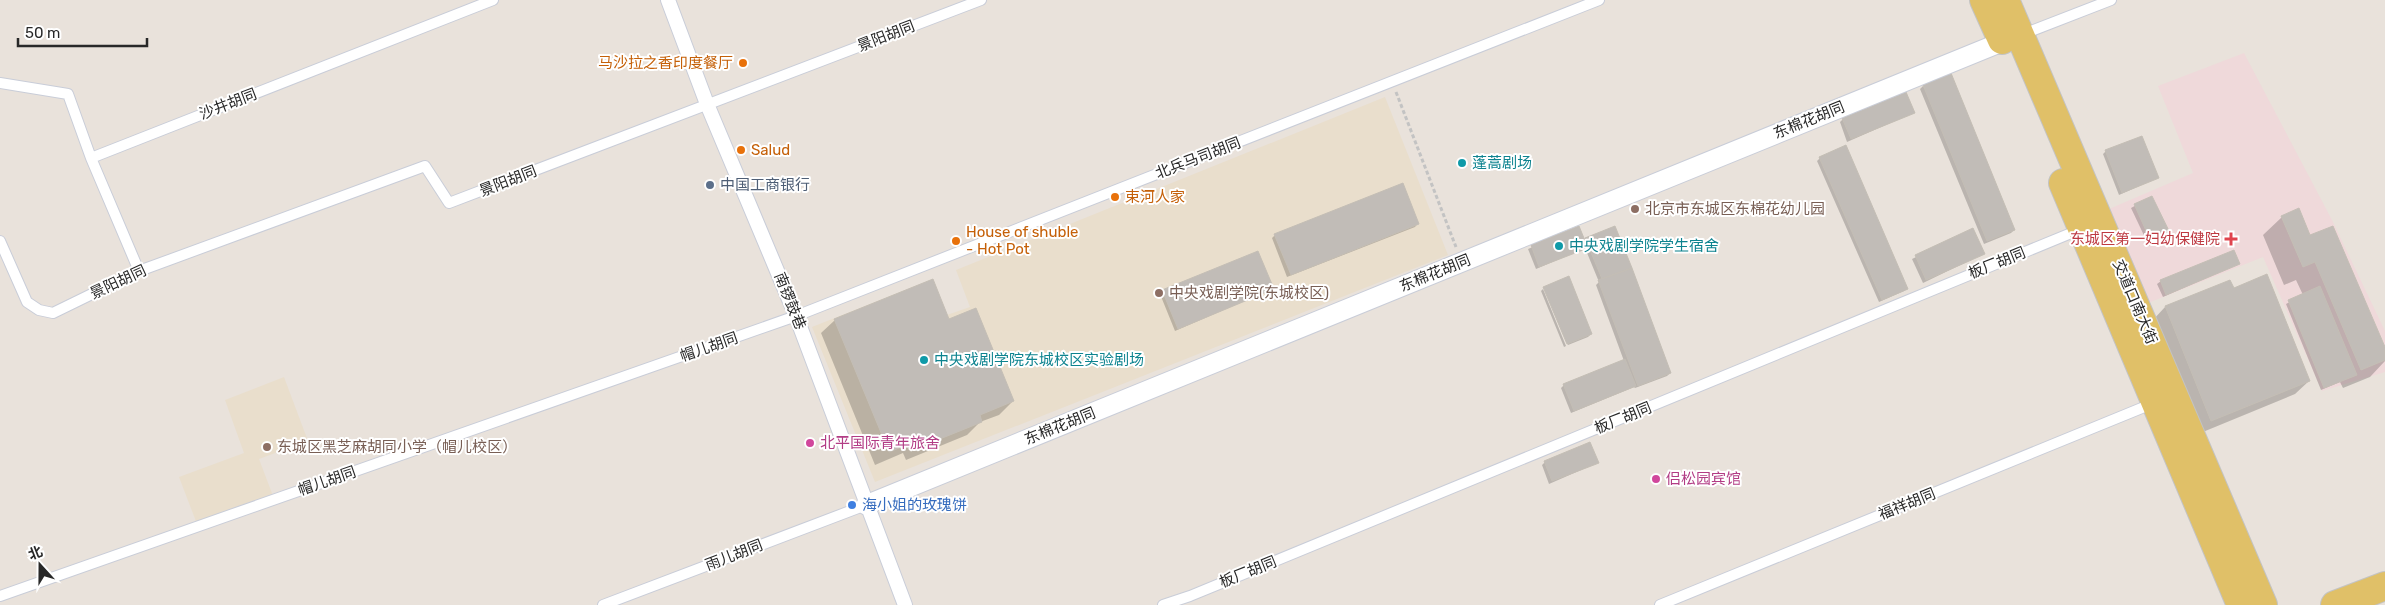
<svg xmlns="http://www.w3.org/2000/svg" width="2385" height="605" font-family="Rubik,'Noto Sans SC',sans-serif">
	<style>
		.education { fill: #e9decc }
		.medical { fill: #efd9da }
		.shadow { fill: #0003 }
		.building { fill: #c1bcb7; stroke: #c4beb5 }
		.lines { fill: none; stroke-linecap: round; stroke-linejoin: round }
		.service-casing { stroke: #c9cdd8; stroke-width: 12 }
		.pedestrian-casing { stroke: #c9cdd8; stroke-width: 16 }
		.minor-casing { stroke: #c9cdd8; stroke-width: 21 }
		.primary-casing { stroke: #c3c3c3; stroke-width: 30 }
		.path { stroke: #c3c3c3; stroke-width: 3; stroke-dasharray: 4 2.5; stroke-linecap: butt }
		.service { stroke: #fff; stroke-width: 10 }
		.pedestrian { stroke: #fff; stroke-width: 14 }
		.minor { stroke: #fff; stroke-width: 19 }
		.primary { stroke: #e0c068; stroke-width: 28 }
		.food-dot { fill: #e8710a; stroke: #fff; stroke-width: 2 }
		.culture-dot { fill: #0f9aa8; stroke: #fff; stroke-width: 2 }
		.service-dot { fill: #5c6f8a; stroke: #fff; stroke-width: 2 }
		.education-dot { fill: #8d6e63; stroke: #fff; stroke-width: 2 }
		.health-dot { fill: #e0444e; stroke: #fff; stroke-width: 2 }
		.hotel-dot { fill: #d1479c; stroke: #fff; stroke-width: 2 }
		.shop-dot { fill: #3f7fe0; stroke: #fff; stroke-width: 2 }
		.labels { text-anchor: middle; stroke-width: 4; stroke-linejoin: round; paint-order: stroke }
		.street-label { font-size: 15px; fill: #282828; stroke: #fff }
		.food-label { font-size: 15px; fill: #c56008; stroke: #fff; text-anchor: start }
		.culture-label { font-size: 15px; fill: #0d838f; stroke: #fff; text-anchor: start }
		.service-label { font-size: 15px; fill: #4e5e75; stroke: #fff; text-anchor: start }
		.education-label { font-size: 15px; fill: #785e54; stroke: #fff; text-anchor: start }
		.health-label { font-size: 15px; fill: #be3a42; stroke: #fff; text-anchor: end }
		.hotel-label { font-size: 15px; fill: #b23c85; stroke: #fff; text-anchor: start }
		.shop-label { font-size: 15px; fill: #366cbe; stroke: #fff; text-anchor: start }
	</style>
	<rect width="100%" height="100%" fill="#e9e2db"/>
	<path class="education" d="M1385,97l63,158 -573,227 -63,-155 121,-48 14,36 23,-8 -14,-37z
		M284,377l24,64 -49,18 14,37 -76,28 -18,-47 65,-24 -19,-53z"/>
	<path class="medical" d="M2244,53l88,167 53,111v41l-63,19 -59,-134 -115,46 -39,-94 84,-36 -35,-87z"/>
	<path class="shadow" d="M1923,86l91,144 -3,3 -27,11 -64,-155z
		M1913,113l-66,29 -7,-20 3,-3z
		M2106,151l51,27 -38,17 -16,-41z
		M1820,158l87,130 -3,3 -25,11 -62,-141z
		M2151,197l18,38 -20,11 -18,-38z
		M2282,217l103,133v11l-15,16 -27,11 -3,-6 -19,8 -35,-86 17,-9 -7,-15 -12,5 -21,-50z
		M1418,223l-3,4 -128,50 -15,-39 3,-3z
		M1578,228l6,14 2,-3 84,134 -3,3 -32,12 -1,-1 -63,26 -10,-25 3,-3 60,-24 -28,-76 3,-3 -14,-34 -49,21 -8,-20z
		M1972,230l11,24 -60,29 -11,-24z
		M2238,264l-75,33 -6,-13 4,-3z
		M2230,281l3,9 76,91 -14,13 -97,40 -46,-113 13,-14z
		M1545,288l46,46 -3,3 -20,8z
		M1272,289l-97,42 -15,-37 3,-3z
		M1543,289l23,57 -2,1 -23,-56z
		M835,320l113,1 65,80 -14,14 -19,7 -13,13 -61,25 -3,-7 -28,12 -54,-132z
		M1545,462l52,1 -48,21 -7,-19z"/>
	<path class="building" d="M1951,73l64,157 -28,11 -64,-156z
		M1906,92l9,21 -64,26 -9,-21z
		M2142,136l17,42 -37,15 -17,-43z
		M1846,145l62,144 -26,11 -63,-143z
		M1403,183l16,41 -128,51 -17,-41z
		M2152,196l19,39 -19,9 -18,-40z
		M2299,208l11,27 23,-9 52,121v13l-24,10 -46,-108 -12,5 -22,-51z
		M1579,226l9,22 -49,19 -8,-22z
		M1615,226l17,42 -30,11 -17,-41z
		M1973,228l12,26 -59,26 -11,-25z
		M2234,250l6,14 -74,31 -6,-15z
		M1258,251l16,38 -96,40 -16,-39z
		M1632,268l39,105 -33,13 -40,-106z
		M2267,274l43,107 -99,40 -46,-115 65,-26 4,8z
		M1569,276l23,58 -25,10 -24,-57z
		M933,279l16,40 27,-11 38,93 -34,14 2,7 -62,25 -3,-6 -28,11 -55,-133z
		M2320,286l37,89 -33,13 -36,-88z
		M1625,359l11,27 -62,25 -11,-27z
		M1590,442l9,21 -47,18 -8,-20z"/>
	<g class="lines">
		<g class="service-casing">
			<path id="service" d="M2021,35l90,-35
				M0,83l68,11 23,64 402,-158
				M91,158l48,113
				M0,241l27,61 12,8 14,3 86,-42 286,-105 24,37 532,-203
				M0,596l796,-280 803,-316
				M603,605l263,-100
				M1163,605l27,-9 891,-367
				M1660,605l494,-202"/>
		</g>
		<g class="pedestrian-casing">
			<path id="pedestrian" d="M668,0l39,104 89,212 109,289"/>
		</g>
		<g class="minor-casing">
			<path id="minor" d="M866,505l1148,-468"/>
		</g>
		<g class="primary-casing">
			<path id="primary" d="M1984,0l18,40
				M2005,0l258,605
				M2063,183l178,422
				M2335,605l50,-19"/>
		</g>
		<path class="path" d="M1396,92l60,155"/>
		<use href="#service" class="service"/>
		<use href="#pedestrian" class="pedestrian"/>
		<use href="#minor" class="minor"/>
		<use href="#primary" class="primary"/>
	</g>
	<g class="food-dot">
		<circle cx="743" cy="63" r="5"/>
		<circle cx="741" cy="150" r="5"/>
		<circle cx="1115" cy="197" r="5"/>
		<circle cx="956" cy="241" r="5"/>
	</g>
	<g class="culture-dot">
		<circle cx="1462" cy="163" r="5"/>
		<circle cx="1559" cy="246" r="5"/>
		<circle cx="924" cy="360" r="5"/>
	</g>
	<circle class="service-dot" cx="710" cy="185" r="5"/>
	<g class="education-dot">
		<circle cx="1635" cy="209" r="5"/>
		<circle cx="1159" cy="293" r="5"/>
		<circle cx="267" cy="447" r="5"/>
	</g>
	<path class="health-dot" d="M2228.5 231.5h5v5h5v5h-5v5h-5v-5h-5v-5h5z"/>
	<g class="hotel-dot">
		<circle cx="810" cy="443" r="5"/>
		<circle cx="1656" cy="479" r="5"/>
	</g>
	<circle class="shop-dot" cx="852" cy="505" r="5"/>
	<g class="labels">
		<g class="street-label">
			<text transform="translate(886 36) rotate(-21)" y="5">景阳胡同</text>
			<text transform="translate(228 104) rotate(-21)" y="5">沙井胡同</text>
			<text transform="translate(1809 120) rotate(-22)" y="5">东棉花胡同</text>
			<text transform="translate(1198 158) rotate(-21)" y="5">北兵马司胡同</text>
			<text transform="translate(508 181) rotate(-21)" y="5">景阳胡同</text>
			<text transform="translate(1997 263) rotate(-22)" y="5">板厂胡同</text>
			<text transform="translate(1435 273) rotate(-22)" y="5">东棉花胡同</text>
			<text transform="translate(118 282) rotate(-25)" y="5">景阳胡同</text>
			<text transform="translate(790 301) rotate(68)" y="5">南锣鼓巷</text>
			<text transform="translate(2135 302) rotate(67)" y="5">交道口南大街</text>
			<text transform="translate(709 347) rotate(-19)" y="5">帽儿胡同</text>
			<text transform="translate(1623 418) rotate(-22)" y="5">板厂胡同</text>
			<text transform="translate(1060 426) rotate(-22)" y="5">东棉花胡同</text>
			<text transform="translate(327 481) rotate(-19)" y="5">帽儿胡同</text>
			<text transform="translate(1907 504) rotate(-22)" y="5">福祥胡同</text>
			<text transform="translate(734 555) rotate(-21)" y="5">雨儿胡同</text>
			<text transform="translate(1248 572) rotate(-22)" y="5">板厂胡同</text>
		</g>
		<g class="food-label">
			<text x="733" y="68" text-anchor="end">马沙拉之香印度餐厅</text>
			<text x="751" y="155">Salud</text>
			<text x="1125" y="202">束河人家</text>
			<text x="966" y="237">House of shuble<tspan x="966" dy="17">- Hot Pot</tspan></text>
		</g>
		<g class="culture-label">
			<text x="1472" y="168">蓬蒿剧场</text>
			<text x="1569" y="251">中央戏剧学院学生宿舍</text>
			<text x="934" y="365">中央戏剧学院东城校区实验剧场</text>
		</g>
		<g class="service-label">
			<text x="720" y="190">中国工商银行</text>
		</g>
		<g class="education-label">
			<text x="1645" y="214">北京市东城区东棉花幼儿园</text>
			<text x="1169" y="298">中央戏剧学院(东城校区)</text>
			<text x="277" y="452">东城区黑芝麻胡同小学（帽儿校区）</text>
		</g>
		<g class="health-label">
			<text x="2220" y="244">东城区第一妇幼保健院</text>
		</g>
		<g class="hotel-label">
			<text x="820" y="448">北平国际青年旅舍</text>
			<text x="1666" y="484">侣松园宾馆</text>
		</g>
		<g class="shop-label">
			<text x="862" y="510">海小姐的玫瑰饼</text>
		</g>
	</g>
	<g transform="translate(40 565) rotate(339)" stroke="#ffffff" stroke-width="4" paint-order="stroke">
	<path d="M0-4L9 19L0 12L-9 19Z" fill="#282828"/>
	<text y="-8" font-size="14" font-weight="bold" text-anchor="middle" fill="#282828">北</text>
	</g>
	<path d="M18 38v8h129v-8" fill="none" stroke="#282828" stroke-width="2.5"/>
	<text x="25" y="38" font-size="15" fill="#282828" stroke="#ffffff" stroke-width="4" paint-order="stroke">50 m</text>
</svg>
